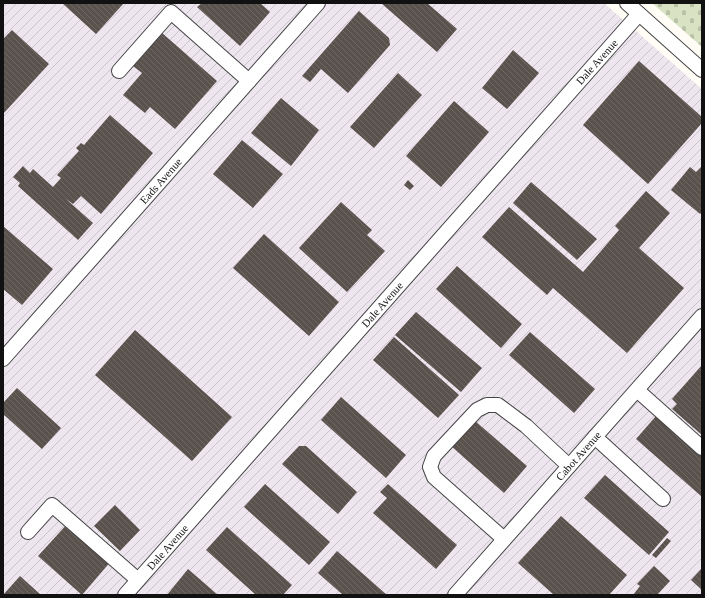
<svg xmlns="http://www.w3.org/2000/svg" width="705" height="598" font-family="'Times New Roman',serif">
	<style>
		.industrial { fill: url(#industrial-furrows) }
		.cemetery { fill: url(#cemetery-stones) }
		.building { fill: url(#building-back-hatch) }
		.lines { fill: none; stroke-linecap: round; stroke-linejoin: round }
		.minor-casing { stroke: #444; stroke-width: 16 }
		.minor { stroke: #fff; stroke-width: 14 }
		.labels { text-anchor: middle; stroke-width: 4; stroke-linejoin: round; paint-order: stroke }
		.street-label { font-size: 11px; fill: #111; stroke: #fff }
	</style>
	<defs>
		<pattern id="industrial-furrows" width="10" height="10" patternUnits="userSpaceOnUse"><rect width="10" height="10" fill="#eee6ef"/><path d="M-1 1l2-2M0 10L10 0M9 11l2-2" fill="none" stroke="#cbc4cc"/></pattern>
		<pattern id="cemetery-stones" width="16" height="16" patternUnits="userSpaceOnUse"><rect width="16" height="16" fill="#d9e3c4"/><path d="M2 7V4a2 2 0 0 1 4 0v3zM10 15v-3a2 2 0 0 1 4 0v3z" fill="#b9c2a7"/></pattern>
		<pattern id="building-back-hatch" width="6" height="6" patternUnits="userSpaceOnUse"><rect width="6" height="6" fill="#5a524d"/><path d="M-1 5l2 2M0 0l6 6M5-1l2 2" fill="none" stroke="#6d6662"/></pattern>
	</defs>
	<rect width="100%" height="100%" fill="#fffdf5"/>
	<path class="industrial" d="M3,3h601l98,86v506h-699z"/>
	<path class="cemetery" d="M652,3h50v44z"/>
	<path class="building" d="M62,3h62l-28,31z
		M202,3h58l10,9 -30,34 -43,-39z
		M381,3h46l30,26 -20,23z
		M359,11l30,27 1,7 -42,48 -27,-24 -11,13 -8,-6z
		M12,30l37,34 -46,50v-75z
		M162,33l55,48 -42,48 -25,-22 -5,6 -22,-18 19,-22 -9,-7z
		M513,50l26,23 -32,36 -25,-21z
		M639,61l63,56v6l-54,61 -65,-59z
		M398,73l24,22 -48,53 -24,-21z
		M281,98l38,32 -28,36 -40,-33z
		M454,101l35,31 -48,55 -35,-31z
		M110,115l43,38 -52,61 -20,-18 -8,8 -7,-5 27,24 -15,17 -60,-54 2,-3 -7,-6 10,-11 7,7 3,-4 20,18 8,-9 -4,-3 22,-24 -3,-3 5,-5 3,2z
		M242,140l41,34 -30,34 -40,-34z
		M702,166v46l-2,2 -29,-24 19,-23 6,5z
		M408,180l6,6 -4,4 -6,-5z
		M531,182l66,57 -20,21 -64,-57z
		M646,191l24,22 -31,35 45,40 -57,65 -74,-65 -6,7 -65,-58 27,-30 74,65 36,-42 -4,-4z
		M341,202l31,28 -5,5 18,16 -38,41 -48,-44z
		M3,226l50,43 -31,36 -19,-16z
		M264,234l75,68 -30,34 -76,-68z
		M457,266l65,58 -21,24 -65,-59z
		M416,312l66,56 -21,24 -66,-57z
		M135,330l97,87 -40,44 -97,-86z
		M530,332l65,57 -21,24 -65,-58z
		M394,337l65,58 -21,23 -65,-58z
		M702,365v70l-30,-26 5,-5 -5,-5z
		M17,388l44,40 -19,21 -39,-35v-11z
		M341,397l65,58 -20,23 -65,-58z
		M656,416l46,40 -1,40 -65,-57z
		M474,420l53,46 -23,27 -53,-47z
		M299,446h7l51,46 -19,22 -56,-50z
		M605,475l64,57 -20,23 -65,-57z
		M265,484l65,58 -21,23 -65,-58z
		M388,484l69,61 -21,24 -63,-56 14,-15 -7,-6z
		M115,505l25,25 -20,21 -26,-25z
		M561,516l66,59 -18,20h-55l-36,-32z
		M69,522l43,38 -30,35 -44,-39z
		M227,527l65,58 -9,10h-27l-50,-45z
		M667,538l4,3 -15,17 -4,-3z
		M337,551l50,44h-44l-25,-22z
		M654,566l16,15 -13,14h-24l7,-9 -3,-2z
		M702,568v22l-11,-10z
		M188,569l30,26h-51z
		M20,576l21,19h-38z"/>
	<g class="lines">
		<g class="minor-casing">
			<g id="minor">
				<path d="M627,3l75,67"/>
				<path d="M119,71l52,-59 78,69"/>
				<path id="s1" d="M3,359l315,-356"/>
				<path d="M637,390l65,58"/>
				<path d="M595,437l68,62"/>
				<path d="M28,532l24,-27 86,75"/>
				<path d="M504,539l-70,-62 -4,-10 4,-11 43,-46 10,-5h11l28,21 43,40"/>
				<path id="s2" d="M125,595l514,-581"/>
				<path id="s3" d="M455,595l247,-279"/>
			</g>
		</g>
		<use href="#minor" class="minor"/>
	</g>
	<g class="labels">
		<g class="street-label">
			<text dy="4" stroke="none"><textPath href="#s2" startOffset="712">Dale Avenue</textPath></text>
			<text dy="4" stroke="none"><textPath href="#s1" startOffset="238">Eads Avenue</textPath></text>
			<text dy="4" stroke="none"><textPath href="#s2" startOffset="388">Dale Avenue</textPath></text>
			<text dy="4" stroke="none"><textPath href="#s3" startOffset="186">Cabot Avenue</textPath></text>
			<text dy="4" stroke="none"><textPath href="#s2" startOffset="64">Dale Avenue</textPath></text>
		</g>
	</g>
	<rect width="705" height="598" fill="none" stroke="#111111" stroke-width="8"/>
</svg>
